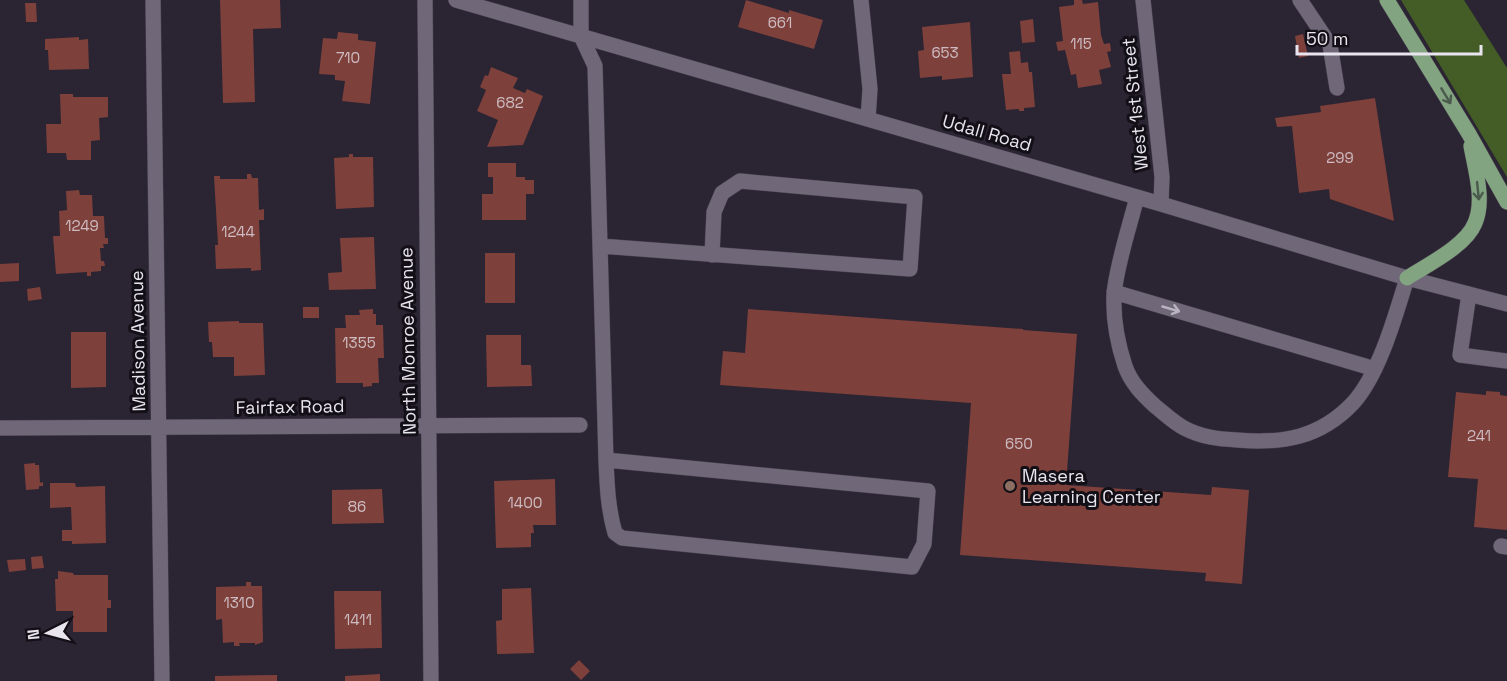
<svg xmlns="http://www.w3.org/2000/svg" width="1507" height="681" font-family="'Space Grotesk',sans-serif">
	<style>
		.forest { fill: #445d27 }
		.building { fill: #7d403b }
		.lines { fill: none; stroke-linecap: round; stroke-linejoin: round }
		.minor-casing { stroke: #47414d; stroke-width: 16 }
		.major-casing { stroke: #47414d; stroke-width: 16 }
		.minor { stroke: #706779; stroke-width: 15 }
		.major { stroke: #82a481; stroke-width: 15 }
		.oneway { stroke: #4a5a4c }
		.oneway2 { stroke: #b9b3c0 }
		.education-dot { fill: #8d6e63; stroke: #120f16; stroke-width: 2 }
		.labels { text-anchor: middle; stroke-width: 6; stroke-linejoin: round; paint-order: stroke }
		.number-label { font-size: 15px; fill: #cebcc2 }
		.street-label { font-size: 18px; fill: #e9e5ef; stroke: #120f16 }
		.poi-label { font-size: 18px; fill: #e9e5ef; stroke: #120f16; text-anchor: start }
	</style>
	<rect width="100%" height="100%" fill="#2b2433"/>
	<path class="forest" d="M1401,0h63l43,68v109z"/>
	<path class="building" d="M220,0h60l1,28 -28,1 2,73 -32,1z
		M746,0l43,13v-3l34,10 -9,29 -76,-22z
		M1074,0h8l1,4 15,-2 3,33 3,9 6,-1 1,8 -4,1 4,15 -12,3 3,14 -24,4 -2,-14 -5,1 -6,-25 -7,1 -2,-9 7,-1 -4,-34 15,-2z
		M25,3h11l1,19h-11z
		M1033,19l2,23 -13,1 -2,-22z
		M970,22l3,55 -31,3v-4l-22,2 -2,-27 6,-1 -2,-23z
		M338,32l20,2v6l18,2 -6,62 -28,-3 3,-20 -10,-1v-5l-16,-1 4,-36 14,1z
		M1303,34l5,22 -9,2 -4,-22z
		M79,37v3l9,-1 1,30 -40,1 -1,-20h-3v-11z
		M1020,51l1,12 7,-1 1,10h3l3,35 -11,1v3h-5v-2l-13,1 -4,-36h9l-2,-22z
		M491,67l27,11 -5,10 12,5 2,-4 16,7 -20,49 -36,2 11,-27 -21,-9 9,-21 -6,-3 5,-12 3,1z
		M60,94h13v3h35v20l-9,1 1,22 -9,1v19h-24l-1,-7h-19l-1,-29h15z
		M1375,98l19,123 -64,-22 -1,-10 -30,4 -7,-67 -15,1 -2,-9 46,-6 -1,-6z
		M349,154h4v3h20l1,50 -38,2 -2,-51 15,-1z
		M488,163h28v14h9v3h9v14h-8v26h-44v-26h11v-17h-5z
		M247,174h4l1,4h6l1,32 5,-1v11h-5l2,50 -10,1v-3l-35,1 -1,-24h3l-4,-69h6v3h27z
		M79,190l1,5h12l1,21h11l1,22h3v6h-5l1,4h-4l1,13h3l1,5h-4v5l-10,1v4h-4v-4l-31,2 -3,-38h7l-1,-25 8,-1 -1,-19z
		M374,237l2,52 -47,1 -1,-17 14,-1 -2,-34z
		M485,253h30v50h-30z
		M19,263v18l-19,1v-18z
		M40,287l2,12 -14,2 -1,-12z
		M303,307h16v11h-16z
		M373,309v5h3v11h7l1,33h-6l1,25h-7v3l-9,1v-4h-27l-1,-55h11l-1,-13h15l-1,-5z
		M748,309l275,20v1l54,4 -11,151 145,10 1,-8 37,3 -7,94 -37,-3 1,-8 -246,-18 11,-152 -251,-18 3,-34 22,2z
		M239,321v2h24l2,52 -31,1v-19h-21l-1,-15h-3l-1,-20z
		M71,332h35v55l-35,1z
		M486,335h35v30h10l1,21 -45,1z
		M1486,391l14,1v3l7,1v134l-33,-3 4,-48 -30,-2 8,-85 30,3z
		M35,463v2h4l1,18 3,-1v4h-4v3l-13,1 -2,-26z
		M555,479l1,46h-23l1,8h-3v14l-35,1 -2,-67z
		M50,483h25l1,4 29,-1 1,57 -34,1v-3h-10v-11h10l-1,-23 -21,1z
		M382,489l2,34 -52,1v-34z
		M42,556l2,12 -12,1 -1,-12z
		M25,559l1,11 -17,2 -2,-12z
		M58,571l15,2 1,2h34v25h3v8h-4v24h-34v-21h-17l-1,-32h3z
		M246,582h5v4h11l1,56 -8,3v-2h-16l1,3h-6v-4l-11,1 -1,-24 -6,1v-33l30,-1z
		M531,588l3,65 -37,1 -1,-33 6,-1v-31z
		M334,591h47l1,57 -47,1z
		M579,660l11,11 -9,9 -11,-11z
		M380,674v7h-35v-5z
		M277,675v6h-62v-5z"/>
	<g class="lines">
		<g class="minor-casing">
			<path id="minor" d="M153,0l9,681
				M425,0l6,681
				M456,0l705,204 246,74 100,26
				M581,0v36l14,30 11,394c1,25 2,49 9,73l7,5 290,29 12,-23 4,-53 -322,-31
				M861,0l9,89 -2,30
				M1143,0l19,177 -1,27
				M1300,0l30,45 7,43
				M1137,197c-7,28 -21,70 -23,98 -1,23 4,50 11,71 6,17 18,29 30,40 10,8 18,16 29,22 17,9 34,11 53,12 45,4 83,-2 116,-37 26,-28 43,-89 54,-125
				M600,246l310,23 5,-72 -175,-16 -18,12 -8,19 -2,43
				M1114,292l261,77
				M1469,294l-9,61 47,6
				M0,428l580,-3
				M1501,546l6,1"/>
		</g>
		<g class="major-casing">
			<path id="major" d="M1387,0l82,134 38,68
				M1407,278c20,-13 59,-32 68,-55 10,-23 0,-54 -4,-77"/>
		</g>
		<use href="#minor" class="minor"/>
		<use href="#major" class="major"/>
	</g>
	<defs><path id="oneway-shaft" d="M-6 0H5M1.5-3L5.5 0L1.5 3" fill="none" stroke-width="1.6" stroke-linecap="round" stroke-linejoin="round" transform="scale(1.5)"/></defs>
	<g class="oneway">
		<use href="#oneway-shaft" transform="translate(1446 96) rotate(59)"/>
		<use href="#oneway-shaft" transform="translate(1478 191) rotate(84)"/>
	</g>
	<use class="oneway2" href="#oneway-shaft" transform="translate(1171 309) rotate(16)"/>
	<circle class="education-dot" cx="1010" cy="486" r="6"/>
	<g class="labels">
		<g class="number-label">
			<text x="780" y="28">661</text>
			<text x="1081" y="49">115</text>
			<text x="945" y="58">653</text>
			<text x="348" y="63">710</text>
			<text x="510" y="108">682</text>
			<text x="1340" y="163">299</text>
			<text x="82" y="231">1249</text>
			<text x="238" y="237">1244</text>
			<text x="359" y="348">1355</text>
			<text x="1479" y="441">241</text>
			<text x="1019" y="449">650</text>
			<text x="525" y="508">1400</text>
			<text x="357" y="512">86</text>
			<text x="239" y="608">1310</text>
			<text x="358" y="625">1411</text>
		</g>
		<g class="street-label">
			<text transform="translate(1135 104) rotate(-96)" y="6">West 1st Street</text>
			<text transform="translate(987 133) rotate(16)" y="6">Udall Road</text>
			<text transform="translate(138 341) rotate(-91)" y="6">Madison Avenue</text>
			<text transform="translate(408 341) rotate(-91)" y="6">North Monroe Avenue</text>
			<text transform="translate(290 407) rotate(-1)" y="6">Fairfax Road</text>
		</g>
		<g class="poi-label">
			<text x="1022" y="482">Masera<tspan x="1022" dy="21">Learning Center</tspan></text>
		</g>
	</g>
	<g transform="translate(48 633) rotate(264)" stroke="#120f16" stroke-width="4.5" paint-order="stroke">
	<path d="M0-4.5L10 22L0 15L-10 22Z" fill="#e9e5ef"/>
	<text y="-9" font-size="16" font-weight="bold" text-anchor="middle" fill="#e9e5ef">N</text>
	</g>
	<path d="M1297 45v9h184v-9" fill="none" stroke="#e9e5ef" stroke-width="3"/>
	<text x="1306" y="45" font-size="18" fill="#e9e5ef" stroke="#120f16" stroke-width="4.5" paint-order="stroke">50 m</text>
</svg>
